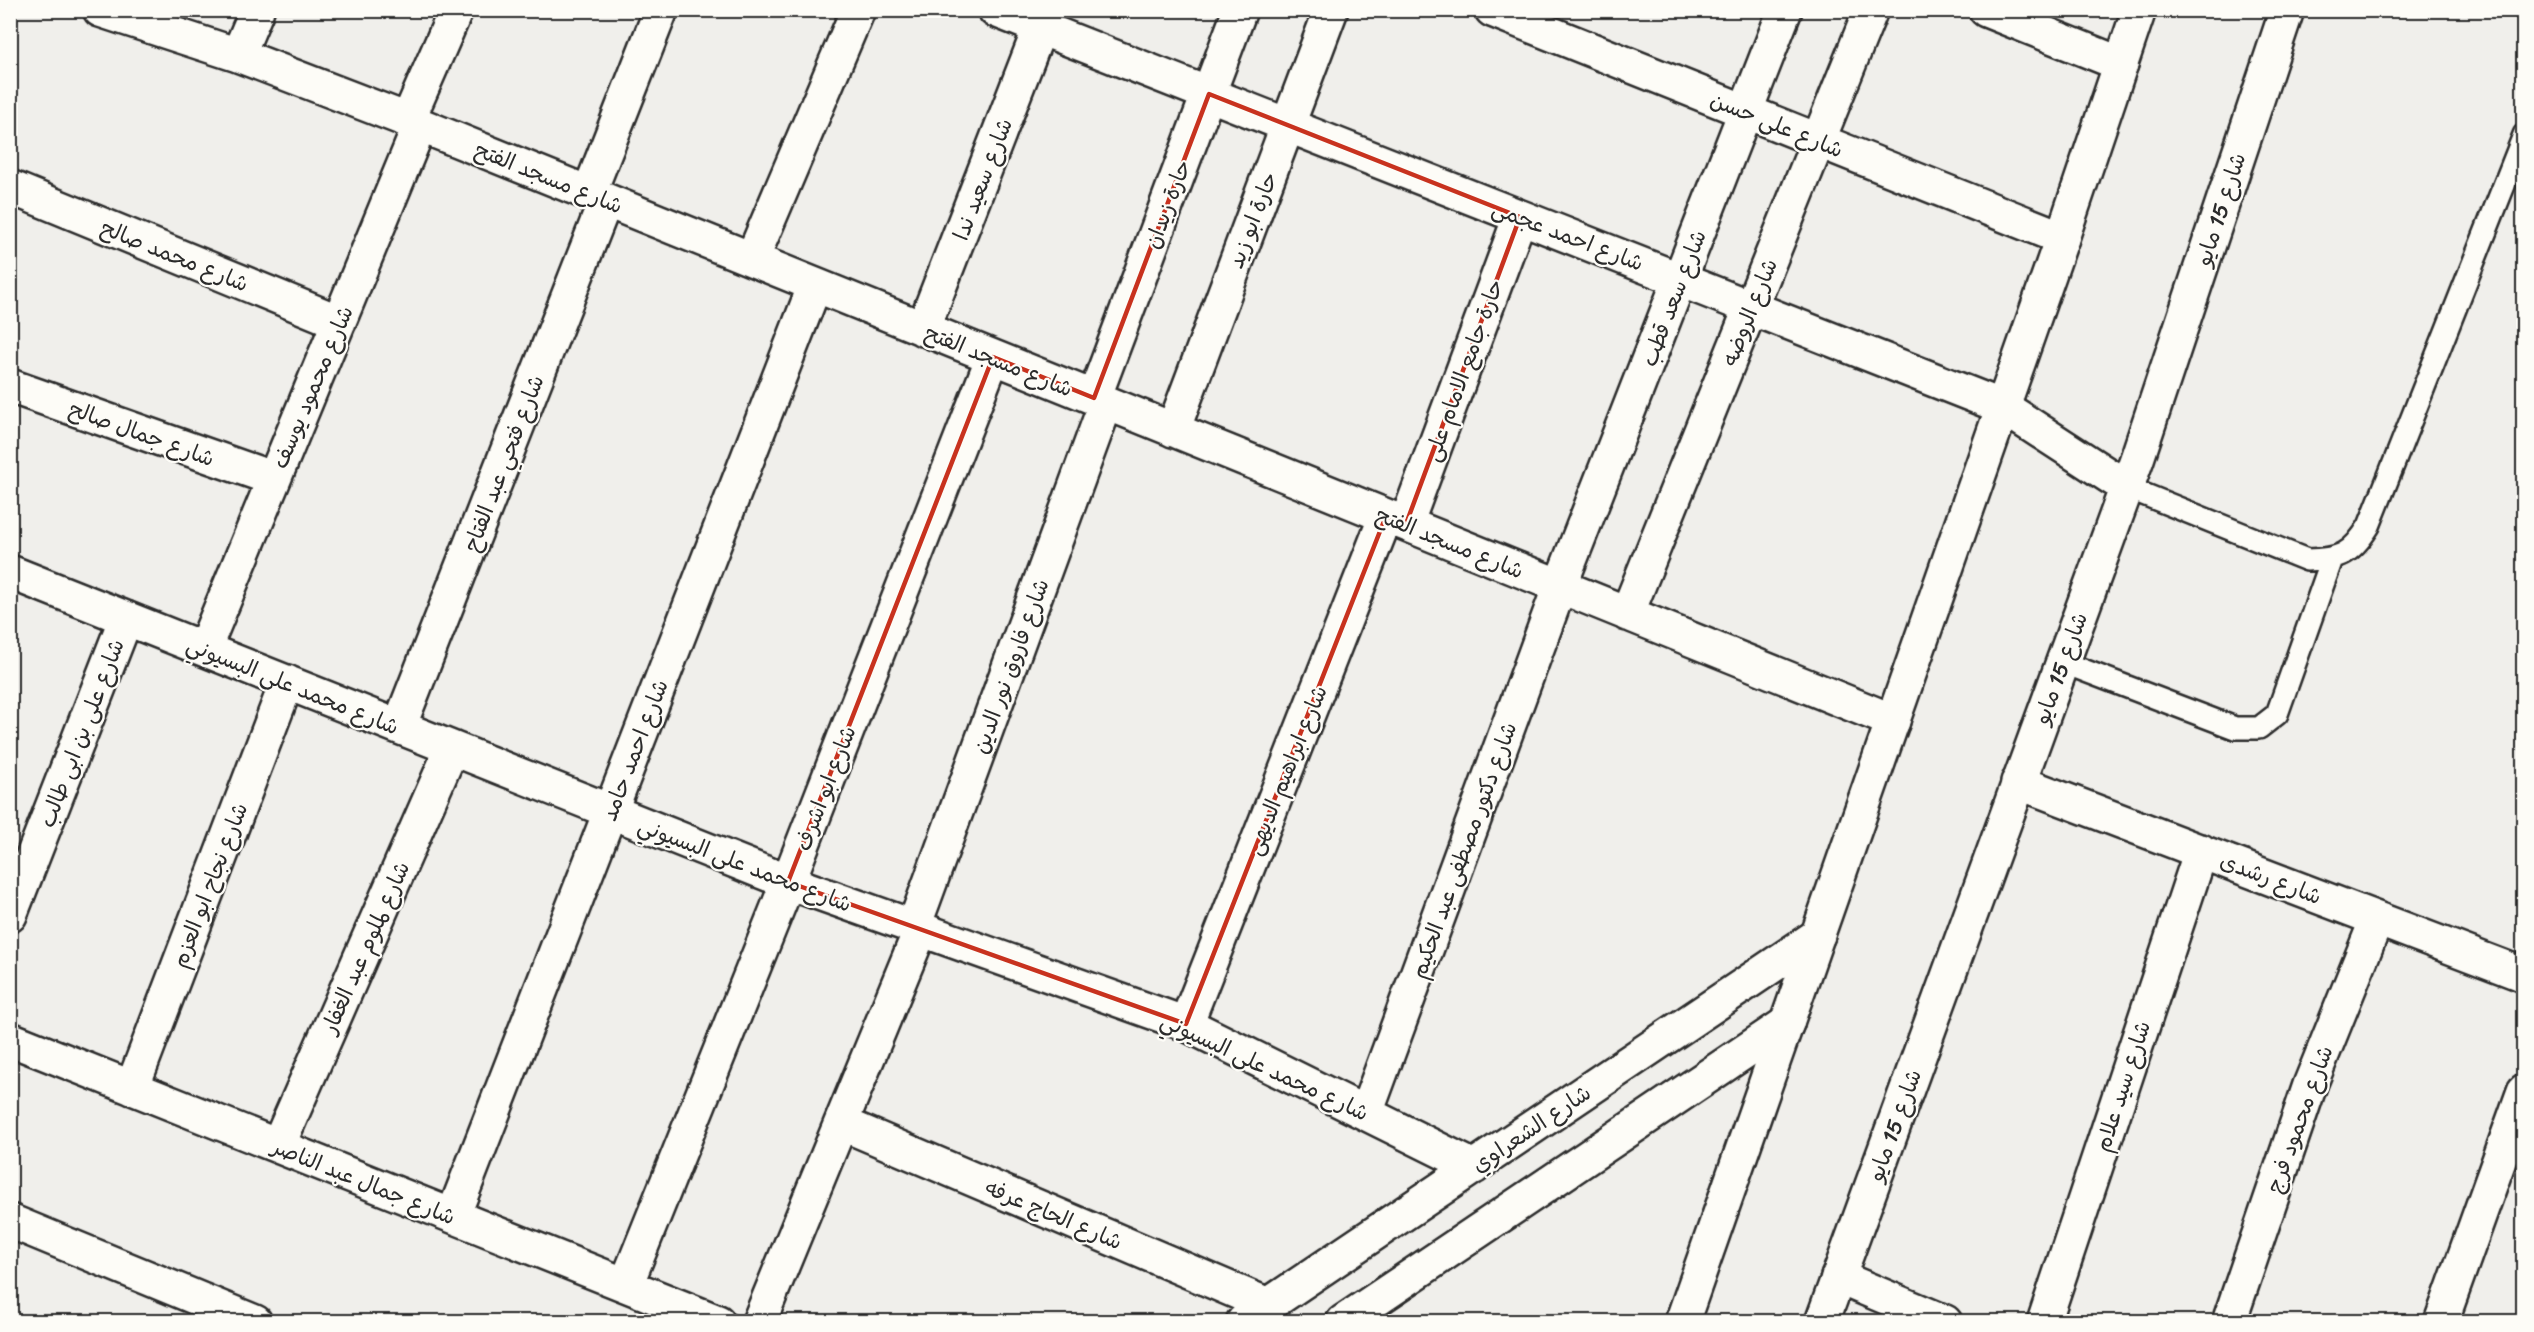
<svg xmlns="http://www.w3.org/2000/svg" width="2534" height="1332" font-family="Sriracha,'Playpen Sans Arabic',sans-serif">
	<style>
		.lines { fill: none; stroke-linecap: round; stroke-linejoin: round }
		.service-casing { stroke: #2b2b2b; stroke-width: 26 }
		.minor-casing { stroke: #2b2b2b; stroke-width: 38 }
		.secondary-casing { stroke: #2b2b2b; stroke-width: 38 }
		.service { stroke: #fdfcf7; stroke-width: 21 }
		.minor { stroke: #fdfcf7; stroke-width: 33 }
		.secondary { stroke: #fdfcf7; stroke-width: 33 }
		.marked { fill: none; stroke: #c8321e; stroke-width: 4.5; stroke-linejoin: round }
		.labels { text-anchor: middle; stroke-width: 4.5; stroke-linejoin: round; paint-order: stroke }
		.street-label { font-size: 22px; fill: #2b2b2b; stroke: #fdfcf7 }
	</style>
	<rect width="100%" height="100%" fill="#f0efeb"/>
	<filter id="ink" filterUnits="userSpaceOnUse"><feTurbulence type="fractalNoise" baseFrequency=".0167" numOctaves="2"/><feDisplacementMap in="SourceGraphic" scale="12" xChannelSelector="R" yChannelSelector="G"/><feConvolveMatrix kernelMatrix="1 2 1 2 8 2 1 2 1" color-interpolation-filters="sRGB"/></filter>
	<g filter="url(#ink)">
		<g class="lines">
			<g class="service-casing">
				<path id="service" d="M2126,487l181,73c33,-1 44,-5 62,-34l155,-391
					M2062,662l173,66h24l18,-14 55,-155"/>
			</g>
			<g class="minor-casing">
				<path id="minor" d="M100,10l138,45 182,70 1473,596
					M995,10l1008,397 123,80
					M1492,10l570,228
					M1986,10l135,54
					M238,55l19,-45
					M408,120l48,-110
					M10,187l329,135
					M589,193l72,-183
					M752,259l106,-249
					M923,329l117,-301
					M10,386l264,93
					M1094,398l146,-388
					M1173,430l158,-420
					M1406,524l114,-307
					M10,572l778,310 398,142 288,143
					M1627,614l244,-604
					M204,649l216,-524
					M399,727l207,-527
					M2018,782l506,193
					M10,915l116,-297
					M913,929l193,-526
					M1186,1024l200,-508
					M10,1039l708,283
					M132,1088l155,-406
					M1366,1113l194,-527 225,-576
					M841,1123l427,182
					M278,1146l174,-398
					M453,1216l362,-931
					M10,1221l245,101
					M1838,1277l107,45
					M626,1285l162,-403 205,-525
					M759,1322l161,-391
					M1243,1322l575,-387
					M1343,1322l444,-299
					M2044,1322l157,-471
					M2229,1322l81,-237 67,-166
					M2441,1322l83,-231"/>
			</g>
			<g class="secondary-casing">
				<path id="secondary" d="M1682,1322l380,-1084 77,-228
					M1822,1322l315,-863 150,-449"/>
			</g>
			<use href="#service" class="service"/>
			<use href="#minor" class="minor"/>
			<use href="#secondary" class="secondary"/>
		</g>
	</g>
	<path class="marked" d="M1209,94l311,123 -114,307 -20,-8 -200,508 -398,-142 205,-525 101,41z"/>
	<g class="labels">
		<g class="street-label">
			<text transform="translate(1777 124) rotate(22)" y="8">شارع على حسن</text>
			<text transform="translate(549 177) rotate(22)" y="8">شارع مسجد الفتح</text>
			<text transform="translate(982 179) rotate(-69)" y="8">شارع سعيد ندا</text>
			<text transform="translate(1167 204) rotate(-69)" y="8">حارة زيدان</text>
			<text transform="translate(2220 209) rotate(-72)" y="8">شارع 15 مايو</text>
			<text transform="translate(1252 220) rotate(-69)" y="8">حارة ابو زيد</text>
			<text transform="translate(1568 235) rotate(21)" y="8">شارع احمد عجمى</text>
			<text transform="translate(175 255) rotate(22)" y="8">شارع محمد صالح</text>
			<text transform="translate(1673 298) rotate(-69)" y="8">شارع سعد قطب</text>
			<text transform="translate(1749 312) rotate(-68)" y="8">شارع الروضه</text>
			<text transform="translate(999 360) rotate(22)" y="8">شارع مسجد الفتح</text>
			<text transform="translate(1463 370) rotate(-70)" y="8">حارة جامع الامام على</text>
			<text transform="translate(312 387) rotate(-67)" y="8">شارع محمود يوسف</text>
			<text transform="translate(142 433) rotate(20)" y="8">شارع جمال صالح</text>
			<text transform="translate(503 463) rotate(-69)" y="8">شارع فتحي عبد الفتاح</text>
			<text transform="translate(1450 542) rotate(22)" y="8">شارع مسجد الفتح</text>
			<text transform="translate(1010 666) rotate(-70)" y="8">شارع فاروق نور الدين</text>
			<text transform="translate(2060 668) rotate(-70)" y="8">شارع 15 مايو</text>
			<text transform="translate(293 685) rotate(22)" y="8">شارع محمد على البسيوني</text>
			<text transform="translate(81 733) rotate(-69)" y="8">شارع على بن ابى طالب</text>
			<text transform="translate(634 750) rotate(-69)" y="8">شارع احمد حامد</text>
			<text transform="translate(1286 770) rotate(-68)" y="8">شارع ابراهيم الديهى</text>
			<text transform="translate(825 788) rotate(-69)" y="8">شارع ابو اشرف</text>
			<text transform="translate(1463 850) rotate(-70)" y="8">شارع دكتور مصطفى عبد الحكيم</text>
			<text transform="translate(745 864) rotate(21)" y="8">شارع محمد على البسيوني</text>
			<text transform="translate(2271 878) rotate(21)" y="8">شارع رشدى</text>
			<text transform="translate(209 885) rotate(-69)" y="8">شارع نجاح ابو العزم</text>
			<text transform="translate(365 947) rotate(-66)" y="8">شارع لملوم عبد الغفار</text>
			<text transform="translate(1265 1066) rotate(25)" y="8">شارع محمد على البسيوني</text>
			<text transform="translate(2122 1086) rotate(-72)" y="8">شارع سيد علام</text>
			<text transform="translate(2299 1119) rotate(-70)" y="8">شارع محمود فرج</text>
			<text transform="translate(1894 1125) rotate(-70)" y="8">شارع 15 مايو</text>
			<text transform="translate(1531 1128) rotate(-34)" y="8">شارع الشعراوي</text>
			<text transform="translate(364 1181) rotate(22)" y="8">شارع جمال عبد الناصر</text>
			<text transform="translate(1054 1214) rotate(23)" y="8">شارع الحاج عرفه</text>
		</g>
	</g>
	<rect width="2534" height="1332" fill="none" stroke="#fdfcf7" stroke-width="36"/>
	<rect x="18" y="18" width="2498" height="1296" fill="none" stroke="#2b2b2b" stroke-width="2" filter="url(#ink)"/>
</svg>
